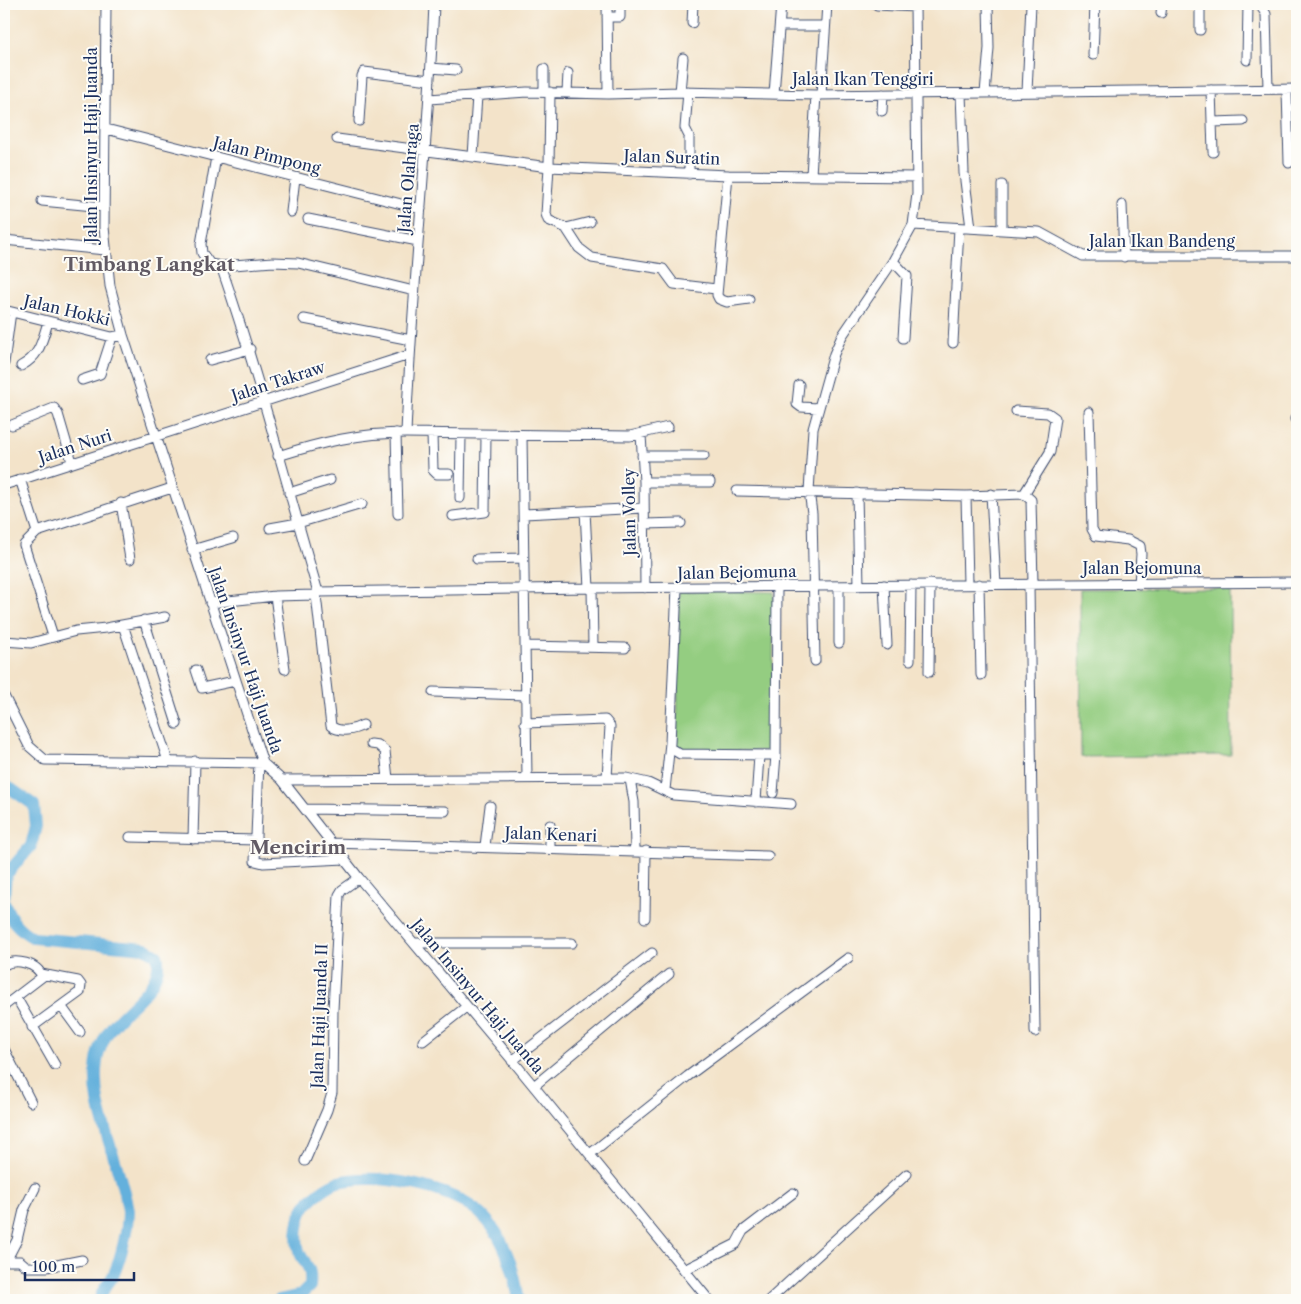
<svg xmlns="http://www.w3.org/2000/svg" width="1301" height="1304" font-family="'Libre Caslon Text',serif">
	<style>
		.green { fill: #94cd81; stroke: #587e70 }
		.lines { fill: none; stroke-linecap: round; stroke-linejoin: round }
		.river { stroke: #63b0dc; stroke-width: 12 }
		.minor-casing { stroke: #3b4a6e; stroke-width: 11 }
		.minor { stroke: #fff; stroke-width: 9 }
		.labels { text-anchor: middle; stroke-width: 4; stroke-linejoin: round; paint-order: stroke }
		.street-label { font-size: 16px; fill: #1b2f5e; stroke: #fdfcf7 }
		.quarter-label { font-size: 19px; font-weight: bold; fill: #615a64; stroke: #fdfcf7 }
	</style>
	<rect width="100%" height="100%" fill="#fdfcf7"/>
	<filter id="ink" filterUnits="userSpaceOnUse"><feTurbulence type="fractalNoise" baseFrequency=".02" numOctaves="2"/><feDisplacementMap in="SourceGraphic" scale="10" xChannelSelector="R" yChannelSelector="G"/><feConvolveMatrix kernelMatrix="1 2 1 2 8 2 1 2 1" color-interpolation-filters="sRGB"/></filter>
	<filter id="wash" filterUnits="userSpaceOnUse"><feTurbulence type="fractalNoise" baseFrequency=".0096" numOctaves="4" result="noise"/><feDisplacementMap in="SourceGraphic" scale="20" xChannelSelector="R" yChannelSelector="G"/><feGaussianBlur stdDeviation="1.12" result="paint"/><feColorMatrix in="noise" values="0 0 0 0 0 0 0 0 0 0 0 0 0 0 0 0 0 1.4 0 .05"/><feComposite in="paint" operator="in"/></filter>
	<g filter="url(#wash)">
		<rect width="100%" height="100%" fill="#f3e3c9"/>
		<path class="green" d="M1230,588l1,167 -150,2 -1,-168z
			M679,591l95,1 -2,159 -95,-1z"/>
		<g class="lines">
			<path class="river" d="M4,784l30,21 2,21 -5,20 -25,29 -2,20
				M4,902c7,18 13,27 30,36l111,10 12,7c9,32 -34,53 -48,76 -4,6 -8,15 -10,21 -12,43 13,92 23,133 2,8 5,18 6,26 0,19 -7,46 -14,63 -4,9 -13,15 -14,26
				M279,1300l22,-5 9,-9c2,-22 -5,-19 -11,-35 -4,-13 -1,-34 6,-44 6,-9 23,-22 33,-25 40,-10 114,5 144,33 23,22 32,55 37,85"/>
		</g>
	</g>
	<g filter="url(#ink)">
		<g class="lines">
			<g class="minor-casing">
				<path id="minor" d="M106,4l-2,223 6,59 13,49 140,428 19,17 77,98 159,189 191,233
					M607,4l1,90
					M1200,4v26
					M877,5l38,2
					M1262,8l4,6 2,75
					M1161,13l1,-9
					M607,17h13v-13
					M692,23l1,-19
					M780,26h41
					M1093,55l2,-51
					M1247,60l1,-56
					M431,68l25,2
					M544,69v23
					M1211,90l2,62
					M1287,90l2,73
					M550,92l-1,75 -3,47 2,6 18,8 13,20 13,10 71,11 11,15 42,5
					M567,92l1,-19
					M680,92l3,-34
					M688,92l-3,36 4,8v38
					M1027,92l4,-88
					M985,93l4,-45 -1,-44
					M774,94l7,-90
					M961,94l3,79 7,55
					M821,95l6,-91
					M429,99l98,-7 81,2 72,-2 136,3 481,-6
					M882,111l1,-17
					M359,121l3,-45 2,-4 66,8
					M1213,122l30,-1
					M106,129l315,80
					M337,139l212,28 179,8 189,2
					M473,156l4,-60
					M216,157l-15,87 1,9 8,11 11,2 52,-4 25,1 116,28
					M728,175l-11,120 2,4 8,3 22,-3
					M811,175l5,-80
					M42,201l62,6
					M1122,205l2,52
					M291,212l4,-34
					M308,219l110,22
					M913,225l126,7 44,24h214
					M566,228l24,-6
					M1002,229v-44
					M4,240l101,10
					M893,261l14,15 -4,62
					M221,266c37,107 65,217 97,326
					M4,310l108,27 11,-2
					M304,319l107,21
					M953,343l6,-115
					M210,360l40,-11
					M4,363l7,-51
					M21,366c19,-10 21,-25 27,-44
					M82,380l18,-6 12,-37
					M799,385l-2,19 4,3 17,1
					M1016,411l32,2 7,5 -5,34 -26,42
					M1089,412l3,117 4,7 32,4 12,6 1,8 -2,30
					M1295,419h2
					M12,425l42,-17 4,6 14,48
					M396,433l2,81
					M406,433c6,-144 22,-286 28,-429
					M432,434l1,36 4,4h12
					M641,435l3,47 1,106
					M522,436l5,342
					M278,456c44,-14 82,-23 128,-23l224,3 38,-9
					M642,456h62
					M20,479l17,53
					M644,482h66
					M4,485l405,-130
					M737,491l229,5 58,-2 7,6 2,83
					M289,493l41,-13
					M857,493l2,93
					M991,494l5,90
					M966,496l2,88
					M460,498l1,-63
					M121,503l9,56
					M585,511l4,77
					M524,514l120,-6
					M453,516l32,-4 1,-77
					M645,524l36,-1
					M270,528l28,-5 64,-19
					M192,550l41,-12
					M477,559l46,-1
					M979,584l2,91
					M1029,584l6,448
					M884,585l3,60
					M839,587v56
					M592,588l1,59
					M316,595l15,131c9,7 23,4 32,-1
					M275,596l10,73
					M210,603l65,-7 41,-1 2,-3 271,-4 708,-6
					M144,620l33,104
					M123,625l45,136
					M53,636l-29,-91 13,-13 135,-44
					M4,641l27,2 45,-12 30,-3 59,-11
					M525,646l100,2
					M910,660l1,-75
					M815,661l-3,-148 -3,-22 4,-62 21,-75 8,-18 51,-75 20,-36 4,-31 -2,-190
					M196,670l6,18 33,-7
					M929,672l1,-88
					M433,692l92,3
					M4,696l25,50 16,14 218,3
					M525,723l80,-3 5,6 -3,52
					M371,744l7,1 7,6 3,28
					M670,748l10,6 96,1
					M259,762l-4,99 8,2 82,-4
					M630,779l4,23 1,49
					M282,780l344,-2 22,5 25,12 118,9
					M665,790l5,-47 7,-156
					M773,793l3,-38 1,-169
					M756,802l3,-47
					M306,809l139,2
					M130,837l127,3
					M193,839l2,-78
					M332,843l436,13
					M485,846l5,-40
					M550,849v-24
					M645,918l1,-67
					M414,943h158
					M4,965c11,-7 34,-2 38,12l-38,29
					M16,997l39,68
					M61,1006l19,26
					M32,1027l48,-35 1,-7 -3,-4 -37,-7
					M423,1041l43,-34
					M4,1049l27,53
					M512,1061l140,-108
					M534,1086l135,-112
					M590,1154l98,-78 160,-118
					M305,1161l22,-51 5,-17 1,-83 6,-115 3,-5 17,-12
					M4,1261h16l7,6h20l35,-7
					M6,1261l11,-21 7,-30 11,-22
					M684,1270l52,-26 7,-13 50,-38
					M769,1300l138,-126"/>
			</g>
			<use href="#minor" class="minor"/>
		</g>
	</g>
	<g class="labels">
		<g class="street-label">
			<text x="863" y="85">Jalan Ikan Tenggiri</text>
			<text transform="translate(91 145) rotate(-90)" y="6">Jalan Insinyur Haji Juanda</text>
			<text transform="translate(267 155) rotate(14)" y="6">Jalan Pimpong</text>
			<text transform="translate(672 157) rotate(2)" y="6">Jalan Suratin</text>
			<text transform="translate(408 178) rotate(-85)" y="6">Jalan Olahraga</text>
			<text x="1162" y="247">Jalan Ikan Bandeng</text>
			<text transform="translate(67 310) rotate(13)" y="6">Jalan Hokki</text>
			<text transform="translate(278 381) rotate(-18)" y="6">Jalan Takraw</text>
			<text transform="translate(75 446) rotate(-18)" y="6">Jalan Nuri</text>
			<text transform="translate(629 512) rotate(-91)" y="6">Jalan Volley</text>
			<text x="1142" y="574">Jalan Bejomuna</text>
			<text transform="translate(737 572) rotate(-1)" y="6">Jalan Bejomuna</text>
			<text transform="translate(246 660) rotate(71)" y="6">Jalan Insinyur Haji Juanda</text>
			<text transform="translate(551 834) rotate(2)" y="6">Jalan Kenari</text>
			<text transform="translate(478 996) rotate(50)" y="6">Jalan Insinyur Haji Juanda</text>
			<text transform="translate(319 1016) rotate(-88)" y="6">Jalan Haji Juanda II</text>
		</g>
		<g class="quarter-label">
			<text x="149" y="271">Timbang Langkat</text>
			<text x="298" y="854">Mencirim</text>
		</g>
	</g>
	<rect width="1301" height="1304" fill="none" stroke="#fdfcf7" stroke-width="20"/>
	<path d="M25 1272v8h109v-8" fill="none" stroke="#1b2f5e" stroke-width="2.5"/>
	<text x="32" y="1272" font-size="15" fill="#1b2f5e" stroke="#fdfcf7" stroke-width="4" paint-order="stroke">100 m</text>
</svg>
